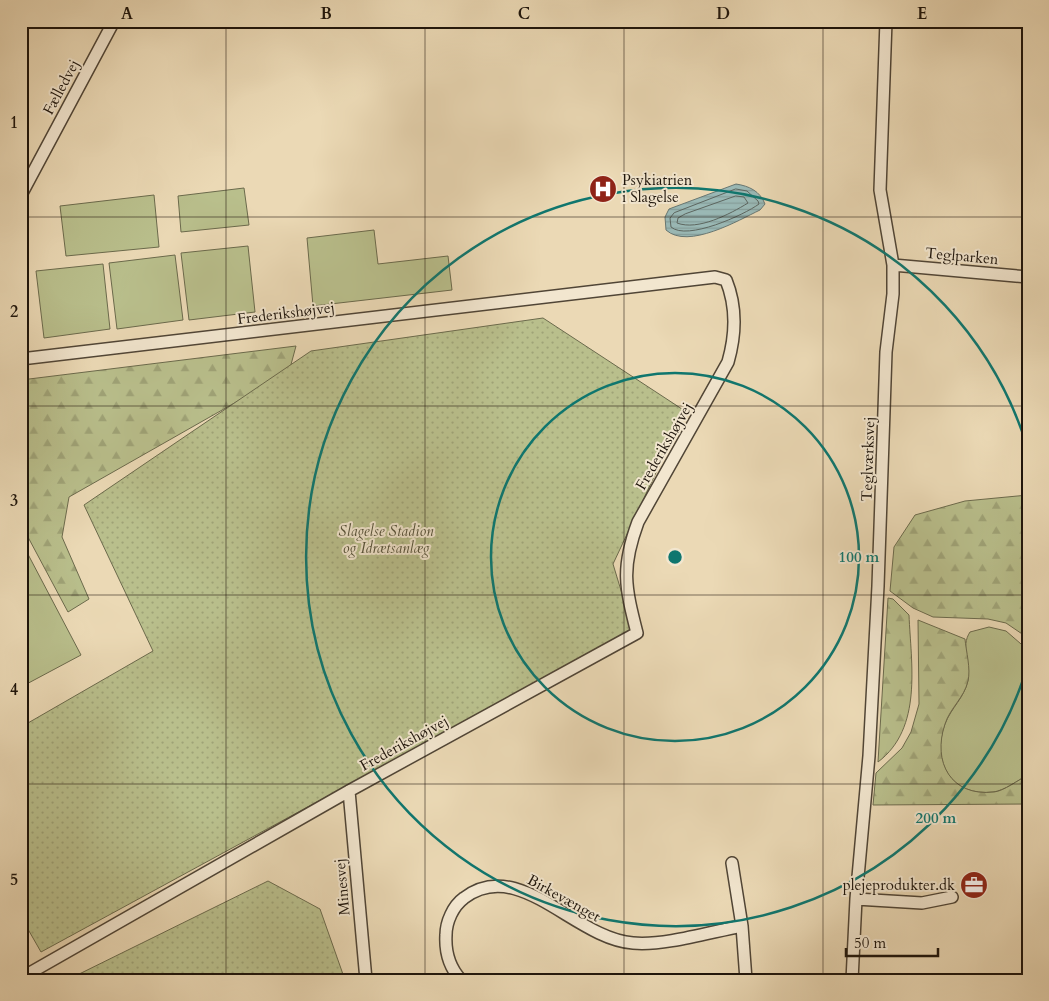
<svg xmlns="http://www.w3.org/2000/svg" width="1049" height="1001" font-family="Cardo,serif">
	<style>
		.green { fill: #b9bf8c; stroke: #6b6a4c }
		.forest { fill: url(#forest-firs); stroke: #6b6a4c }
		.park { fill: url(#park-dots); stroke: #6b6a4c }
		.water { fill: url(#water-rules); stroke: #687772 }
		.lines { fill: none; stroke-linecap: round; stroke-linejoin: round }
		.shore { stroke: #5c6660; stroke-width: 1 }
		.minor-casing { stroke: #504536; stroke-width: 14 }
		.minor { stroke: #f2e6cf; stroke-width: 11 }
		.grid { fill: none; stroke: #1d140b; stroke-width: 1; stroke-opacity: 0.55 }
		.ring { fill: none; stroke: #0f766e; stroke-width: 2.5 }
		.labels { text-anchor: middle; stroke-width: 4; stroke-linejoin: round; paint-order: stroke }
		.street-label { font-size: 15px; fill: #1d140b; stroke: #f2e6cf }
		.poi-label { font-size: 15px; fill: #1d140b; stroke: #f2e6cf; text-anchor: start }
		.park-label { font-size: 15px; font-style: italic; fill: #545038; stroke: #f2e6cf }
		.centre { fill: #0f766e; stroke: #f2e6cf; stroke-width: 2.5 }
		.ring-label { font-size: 15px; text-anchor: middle; font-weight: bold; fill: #0f766e; stroke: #f2e6cf; stroke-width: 4; stroke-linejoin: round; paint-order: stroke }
		.neatline { fill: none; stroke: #1d140b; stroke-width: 2 }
		.grid-label { font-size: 16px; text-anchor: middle; font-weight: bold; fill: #1d140b }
	</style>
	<defs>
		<pattern id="forest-firs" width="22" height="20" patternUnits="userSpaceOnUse" patternTransform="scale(1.25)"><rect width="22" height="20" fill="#b9bf8c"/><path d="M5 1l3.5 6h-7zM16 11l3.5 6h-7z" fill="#9fa377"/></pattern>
		<pattern id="park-dots" width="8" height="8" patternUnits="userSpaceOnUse" patternTransform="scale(1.25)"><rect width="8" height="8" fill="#b9bf8c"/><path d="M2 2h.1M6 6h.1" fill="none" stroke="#9fa377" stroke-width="1.8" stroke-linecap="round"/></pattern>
		<pattern id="water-rules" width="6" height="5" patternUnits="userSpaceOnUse" patternTransform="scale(1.25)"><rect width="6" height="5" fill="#9ab9b6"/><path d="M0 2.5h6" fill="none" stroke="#849e9b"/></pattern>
	</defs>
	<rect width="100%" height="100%" fill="#ebd9b5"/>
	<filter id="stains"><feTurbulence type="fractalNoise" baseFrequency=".004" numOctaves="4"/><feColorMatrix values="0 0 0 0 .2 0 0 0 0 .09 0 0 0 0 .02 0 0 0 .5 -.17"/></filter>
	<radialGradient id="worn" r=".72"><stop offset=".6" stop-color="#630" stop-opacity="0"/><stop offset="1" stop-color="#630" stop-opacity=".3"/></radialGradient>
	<path class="green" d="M244,188l5,37 -68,7 -3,-36z
		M154,195l5,52 -93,9 -6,-50z
		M374,230l4,34 70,-8 4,34 -139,16 -6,-68z
		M248,246l7,66 -66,8 -8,-67z
		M175,255l8,65 -66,9 -8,-66z
		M103,264l7,65 -66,9 -8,-67z
		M21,541l60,114 -60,32z
		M989,627l17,4 22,19v125c-10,5 -24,16 -35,17 -42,5 -62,-31 -48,-68 6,-16 20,-27 23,-44 3,-16 -8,-33 2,-48z"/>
	<path class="forest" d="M296,346l-7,26 -220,125 -7,40 27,62 -21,13 -47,-88v-144z
		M1028,495v143l-22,-15 -18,-4 -55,-2 -20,-9 -23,-17 4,-44 21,-32 50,-14z
		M888,598l5,1 16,16c2,49 14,113 -31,147z
		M918,620l47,19c1,12 6,30 3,42 -4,17 -18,27 -23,43 -13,38 6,73 49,68 10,-1 24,-12 34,-17v29l-155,1 3,-32 26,-25 9,-16 8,-28z"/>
	<path class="park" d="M543,318l142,93 -72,153 20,66 -592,322 -20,-35v-190l132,-76 -69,-146 227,-154z
		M268,881l52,28 25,71h-278z"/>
	<path class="water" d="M736,184c13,2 24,7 29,20l-5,6c-21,10 -72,40 -94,20l-1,-13 4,-8z"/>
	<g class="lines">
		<path class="shore" d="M736,189l11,2 11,10 1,3c-15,11 -72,37 -88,23l-1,-9 4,-5z
			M736,196l8,1 4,6c-18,11 -50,28 -71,20l1,-5 7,-4z"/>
		<g class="minor-casing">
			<path id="minor" d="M21,195l93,-174
				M893,265l135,12
				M21,359l694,-82 11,3c11,27 10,54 2,82l-90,160c-17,46 -13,64 -1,111l-288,158 -328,187
				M349,791l17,189
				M732,863l10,63 4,54
				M856,899l66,4 30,-6
				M461,980c-12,-13 -16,-28 -15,-45 0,-13 7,-29 18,-37 55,-42 111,41 169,45 31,3 77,-11 109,-17
				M852,980l4,-81 13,-143 9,-170 8,-234 7,-58v-29l-13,-75 6,-169"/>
		</g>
		<use href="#minor" class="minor"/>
	</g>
	<path class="grid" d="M226,21v959M425,21v959M624,21v959M823,21v959M21,217h1007M21,406h1007M21,595h1007M21,784h1007"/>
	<g class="ring">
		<circle cx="675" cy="557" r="184"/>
		<path d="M1027 668A369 369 0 1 1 1027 446"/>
	</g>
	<defs>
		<g id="hospital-disc" transform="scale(1.4375)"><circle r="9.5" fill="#8f2418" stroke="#f2e6cf"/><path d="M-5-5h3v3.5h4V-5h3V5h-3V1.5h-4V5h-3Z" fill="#fff"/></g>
		<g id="office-disc" transform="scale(1.4375)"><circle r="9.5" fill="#8f2418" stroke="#f2e6cf"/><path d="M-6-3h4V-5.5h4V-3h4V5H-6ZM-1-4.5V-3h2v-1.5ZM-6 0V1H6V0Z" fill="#fff"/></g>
	</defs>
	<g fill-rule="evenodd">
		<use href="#hospital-disc" x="603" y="189"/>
		<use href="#office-disc" x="974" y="885"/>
	</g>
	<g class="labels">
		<g class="street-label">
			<text transform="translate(61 87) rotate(-62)" y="5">Fælledvej</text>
			<text transform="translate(962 256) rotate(5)" y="5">Teglparken</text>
			<text transform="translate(286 313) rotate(-7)" y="5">Frederikshøjvej</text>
			<text transform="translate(664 446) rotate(-60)" y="5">Frederikshøjvej</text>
			<text transform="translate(868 459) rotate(-88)" y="5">Teglværksvej</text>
			<text transform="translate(404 743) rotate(-29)" y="5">Frederikshøjvej</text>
			<text transform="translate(342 887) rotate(-95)" y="5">Minesvej</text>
			<text transform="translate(564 898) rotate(29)" y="5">Birkevænget</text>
		</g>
		<g class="poi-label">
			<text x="622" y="185">Psykiatrien<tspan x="622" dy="17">i Slagelse</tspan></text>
			<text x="955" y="890" text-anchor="end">plejeprodukter.dk</text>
		</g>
		<g class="park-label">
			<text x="386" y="536">Slagelse Stadion<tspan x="386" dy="17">og Idrætsanlæg</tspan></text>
		</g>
	</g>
	<circle cx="675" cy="557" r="8" class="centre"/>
	<g class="ring-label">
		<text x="859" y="562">100 m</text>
		<text x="936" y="823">200 m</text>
	</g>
	<rect width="1049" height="1001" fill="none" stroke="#ebd9b5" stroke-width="55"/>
	<path d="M846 948v8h92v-8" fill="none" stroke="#1d140b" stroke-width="2.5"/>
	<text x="854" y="948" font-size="15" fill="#1d140b" stroke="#f2e6cf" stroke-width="4" paint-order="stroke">50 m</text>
	<rect x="28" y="28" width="994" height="946" class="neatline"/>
	<g class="grid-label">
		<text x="127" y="19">A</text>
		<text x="326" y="19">B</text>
		<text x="524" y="19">C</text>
		<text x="723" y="19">D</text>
		<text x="922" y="19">E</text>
		<text x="14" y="128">1</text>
		<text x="14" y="317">2</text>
		<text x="14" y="506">3</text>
		<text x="14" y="695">4</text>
		<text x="14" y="885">5</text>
	</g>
	<rect width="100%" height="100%" filter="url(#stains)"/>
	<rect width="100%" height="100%" fill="url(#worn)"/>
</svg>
